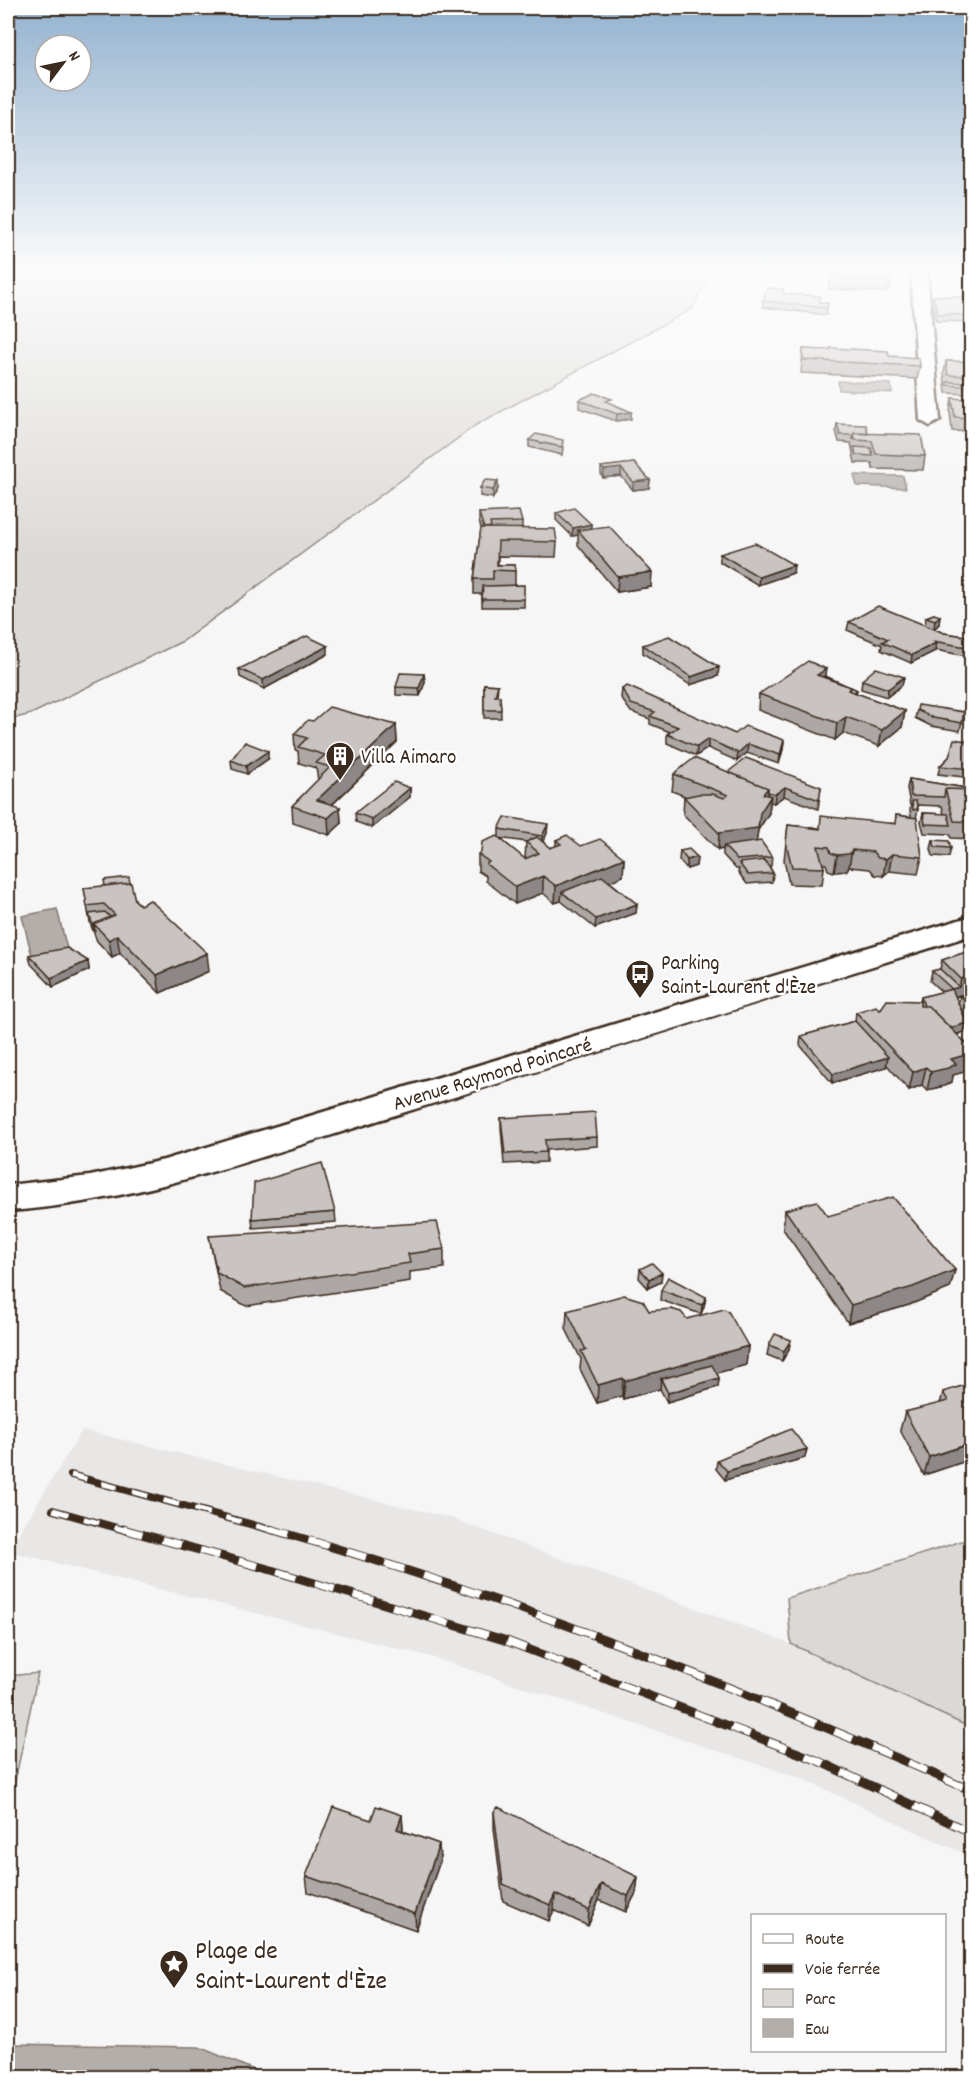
<svg xmlns="http://www.w3.org/2000/svg" width="979" height="2085" font-family="Dekko,sans-serif">
	<style>
		.built { fill: #e9e7e6 }
		.green { fill: #dbd9d6; stroke: #8b827a; stroke-width: 1.5 }
		.water { fill: #b4aeaa; stroke: #847972; stroke-width: 1.5 }
		.lines { fill: none; stroke-linecap: round; stroke-linejoin: round }
		.minor-casing { stroke: #3b2a1e; stroke-width: 5 }
		.secondary-casing { stroke: #3b2a1e; stroke-width: 5 }
		.minor { fill: #fff; fill-rule: evenodd }
		.secondary { fill: #fff; fill-rule: evenodd }
		.rail-far1-casing { stroke: #3b2a1e; stroke-width: 8 }
		.rail-casing { stroke: #3b2a1e; stroke-width: 9 }
		.rail-far1 { stroke: #fff; stroke-width: 5; stroke-dasharray: 16; stroke-linecap: butt }
		.rail { stroke: #fff; stroke-width: 7; stroke-dasharray: 20; stroke-linecap: butt }
		.wall { fill: #ada8a6; stroke: #3b2a1e; stroke-width: 1.5; fill-rule: evenodd }
		.shaded-wall { fill: #8d8887; stroke: #3b2a1e; stroke-width: 1.5 }
		.building { fill: #c9c3c1; stroke: #3b2a1e; stroke-width: 1.5 }
		.labels { text-anchor: middle; stroke-width: 4.5; stroke-linejoin: round; paint-order: stroke }
		.poi-label { font-size: 21px; fill: #3b2a1e; stroke: #fff; text-anchor: start }
		.street-label { font-size: 21px; fill: #3b2a1e; stroke: #fff }
		.near-poi-label { font-size: 26px; fill: #3b2a1e; stroke: #fff; text-anchor: start }
	</style>
	<rect width="100%" height="100%" fill="#f7f6f6"/>
	<filter id="ink" filterUnits="userSpaceOnUse"><feTurbulence type="fractalNoise" baseFrequency=".0167" numOctaves="2"/><feDisplacementMap in="SourceGraphic" scale="12" xChannelSelector="R" yChannelSelector="G"/><feConvolveMatrix kernelMatrix="1 2 1 2 8 2 1 2 1" color-interpolation-filters="sRGB"/></filter>
	<g filter="url(#ink)">
		<path class="built" d="M82,1430l369,88 340,126 180,84v129l-171,-79 -369,-121 -423,-106z"/>
		<path class="green" d="M8,271h704l-20,38 -216,116 -293,216 -152,73 -23,6z
			M971,1538v190l-180,-84 -4,-46z
			M38,1673l-30,141v-138z"/>
		<path class="water" d="M838,381l53,3 1,9 -53,-3z
			M854,475l49,1 3,12 -49,-2z
			M57,909l12,48 -35,7 -12,-48z
			M8,2044l191,3 72,30h-263z"/>
		<g class="lines">
			<g class="minor-casing">
				<path id="minor" d="M911,271h16l13,149 -10,6 -10,-6z"/>
			</g>
			<g class="secondary-casing">
				<path id="secondary" d="M972,916v19c-195,61 -389,123 -583,182 -126,39 -250,85 -381,94v-26l82,-9 74,-16z"/>
			</g>
			<use href="#minor" class="minor"/>
			<use href="#secondary" class="secondary"/>
			<g class="rail-far1-casing">
				<path id="rail-far1" d="M71,1475l204,56
					M53,1510l75,21"/>
			</g>
			<g class="rail-casing">
				<path id="rail" d="M123,1529l145,40 236,71 310,119 158,74
					M270,1529c242,68 473,160 702,262"/>
			</g>
			<use href="#rail-far1" class="rail-far1"/>
			<use href="#rail" class="rail"/>
		</g>
		<path class="wall" d="M831,271h61l-2,17h-2l-1,4 -58,-3z
			M963,271h9v10h-5l-4,-6z
			M783,294l36,8 9,1 -2,12 -63,-8v-6z
			M933,296l39,1v25l-36,-1 -4,-19z
			M803,349l86,7 31,10 -3,13 -116,-6z
			M946,361l26,1v32l-26,-1 -2,-19z
			M952,398l20,2v32l-20,-1 -2,-19z
			M579,400l33,4 19,8v7l-15,2 -37,-13z
			M837,424l31,10 57,22 -2,14 -50,-1 -1,-6h-17l-4,-20 -12,-1 -3,-11z
			M529,440l34,7 -1,8 -33,-8z
			M634,463l16,17 -1,8 -16,2 -12,-14 -18,2 -2,-4v-7z
			M480,488l18,1 -5,9 -13,-2z
			M479,513l43,9v6l35,14 -1,15 -58,-1v9h17v20l9,14v8h-42v-13h-8v-15l7,-51 -2,-7z
			M556,513l35,15 60,59 -34,5 -39,-47v-10l-6,1 -16,-16z
			M720,554l73,19 -35,12 -38,-23z
			M934,614l5,10 -5,5 10,4 28,4v20l-37,-7v1l-24,12 -30,-13 1,-5 -35,-15 2,-8 76,3 1,-8z
			M643,645l75,31 -28,9 -47,-32z
			M328,654l-64,35 -24,-12 -1,-8z
			M424,674l1,8 -5,14 -24,-1v-8z
			M825,676l32,14 -1,3 49,18 -3,16 -23,19 -36,-13 -8,7 -77,-30 1,-16z
			M904,677l-2,8 -15,12 -26,-8 1,-9z
			M484,684l14,1 -1,11h3l1,22h-17z
			M622,689l113,45 49,6 -1,9 -4,15 -32,-11 -10,8 -29,-13 -12,8 -29,-13v-9l3,-2 -20,-8v-5l-19,-7 -10,-14z
			M917,710l47,2 -4,19 -29,-5 -16,-8z
			M313,721l83,4 1,17 -65,63 8,2 1,17 -12,11 -36,-12 -1,-17 26,-26 -2,-12 -17,-5 -1,-12 -3,-1 -1,-16z
			M972,742v36l-34,-4 2,-8 9,-9z
			M268,759l-21,15 -15,-5 -1,-9z
			M728,772l93,15 -3,22 -34,-13 -10,7 -4,-1 -1,11 -11,17 -2,12 16,15 -1,9h-2l4,7 -1,9 -25,2 -9,-12 1,-3h-3l-13,-14v-6l-5,1 -35,-36 1,-17h3l-15,-6 2,-17z
			M909,779l63,10v50l-21,-1 -1,-4 -26,-1 -3,-11 2,-9 21,1 -2,-8 -25,-1 1,4 -2,9 6,39 -4,17 -29,-3 -6,5 -8,-1 -5,-6 -21,-2 -3,4 -12,1 -6,-2 -2,-6h-3l1,4 -2,17 -33,-1 -5,-24 4,-35 31,3 76,-5 1,-8 15,2 -1,-7 1,-5h-1l-3,-17z
			M410,788v9l-38,31 -16,-6 -1,-9z
			M499,829l48,4 -4,9 7,6 6,-2v-6l68,18 -1,18 -14,5 28,23 -1,9 -41,15 -34,-27 -6,2 -12,-10 -28,11 -29,-23v-5l-8,-5v-17l21,-16zM499,838l27,4 -1,17z
			M933,840l18,8 -2,9 -16,-1 -2,-7z
			M680,851l17,6 -1,9 -9,3 -8,-9z
			M84,888l51,12 74,71 -49,22 -40,-40 -8,4 -15,-16 -7,-18z
			M972,950v42l-10,3h10v32h-4l2,-9 -12,-13 9,18 -3,9 -7,3 15,14v18l-1,3 -18,5 -1,7 -8,4 -17,4 -5,-5 -13,5 -22,-25 -1,2 -54,16 -32,-38 1,-9 54,-15 1,-9 64,-9 1,-6 21,-5 -12,-11 2,-10 8,-2 2,-9zM960,996l-2,8 -3,-7z
			M29,955l59,6 1,9 -36,17 -22,-23z
			M501,1118l96,19v9l-51,4v12l-42,2 -3,-37z
			M785,1210l43,6 127,54 -5,18 -41,17 -61,18 -65,-94z
			M335,1212l1,10 -83,6 -1,-9z
			M209,1236l235,13v19l-34,4v9l-164,25 -26,-15z
			M640,1269l21,13 -13,6 -9,-10z
			M661,1290l45,7 -2,9 -3,8 -41,-14z
			M567,1311h82l38,8 61,27 -2,19 -29,8 2,5 -1,9 -51,15 -7,-13 -37,10 -1,-3 -25,7 -17,-34 1,-10 -15,-30z
			M769,1345l20,4 -7,12 -15,-6z
			M972,1383v76l-48,16 -24,-45 5,-18 35,-8 3,-12z
			M805,1458l-80,22 -9,-11 1,-9z
			M494,1812l144,65 -2,16 -10,19 -27,-12 -11,26 -34,-16 -5,11 -46,-20 -9,-73z
			M402,1815l1,16 36,13 1,17 -24,69 -108,-38 -2,-16 65,-56z"/>
		<path class="shaded-wall" d="M631,412v7l-15,2 1,-7z
			M621,468v8l-18,2 1,-8z
			M650,480l-1,8 -16,2v-8z
			M498,481v8l-5,9v-8z
			M591,524v8l-13,-2v5l-6,1 1,-8z
			M794,565l-1,8 -35,12 1,-8z
			M652,572l-1,15 -34,5 1,-15z
			M940,616l-1,8 -5,5 1,-9z
			M936,643l-1,8 -24,12 1,-8z
			M328,646v8l-64,35 -1,-9z
			M719,667l-1,9 -28,9 1,-8z
			M826,669l-3,16 -6,-10z
			M424,674l1,8 -5,14 -1,-8z
			M904,677l-2,8 -15,12 1,-8z
			M905,711l-3,16 -23,19 3,-16z
			M846,717l-3,16 -8,7 2,-17z
			M396,725l1,17 -77,74 -3,-16z
			M708,739v9l-12,8 1,-9z
			M784,740l-1,9 -4,15 1,-9z
			M748,744l-1,9 -10,8 1,-8z
			M268,751v8l-21,15 -1,-8z
			M785,787l-1,9 -10,7 1,-9z
			M410,788v9l-38,31v-9z
			M768,788l-1,15 4,-7 -2,17 -11,17 -2,15 -32,1 -1,3 -5,1 1,-17z
			M340,807l1,17 -12,11 -1,-17z
			M548,824l-1,9 -5,12v-9z
			M852,850l-3,17 -3,4 -12,1 3,-17z
			M892,854l-3,17 -6,5 3,-17z
			M697,857l-1,9 -9,3v-9z
			M624,858l-1,18 -54,22 -7,-6 -1,9 -6,2 1,-17z
			M543,876v17l-28,11v-17z
			M637,904l-1,9 -41,15 1,-9z
			M117,935l3,18 -8,4 -3,-17z
			M207,953l2,18 -49,22 -3,-18z
			M88,961l1,9 -36,17 -2,-9z
			M972,976v16l-22,6 2,-9 7,-2 2,-8z
			M967,1023l-3,9 -25,8 3,-9z
			M972,1053l-1,17 -18,5 -1,7 -8,4 -17,4 4,-18 20,-13z
			M888,1057l-2,10 -54,16 1,-9z
			M926,1067l-4,18 -13,5 4,-18z
			M955,1270l-5,18 -41,17 -61,18 3,-18z
			M662,1273l-1,9 -13,6 1,-9z
			M706,1297l-2,9 -3,8 1,-9z
			M791,1340l-2,9 -7,12 2,-10z
			M748,1346l-2,19 -81,22 -4,-8 -1,10 -37,10 2,-18z
			M623,1378l-1,18 -25,7 1,-18z
			M719,1378l-1,9 -51,15 1,-9z
			M972,1443v16l-48,16 5,-18z
			M807,1449l-2,9 -80,22 2,-9z
			M402,1815l1,16 -6,-2z
			M439,1844l1,17 -24,69 -1,-16z
			M638,1877l-2,16 -10,19 2,-16z
			M601,1884l-2,16 -11,26 1,-16z
			M555,1894l-1,16 -5,11 1,-16z"/>
		<path class="building" d="M849,271h33v4h7v5l-58,-4v-4l19,-1z
			M767,288l17,1 -1,5 37,2 -1,6 9,1 -1,5 -64,-7z
			M933,296l39,1v18l-34,-1z
			M830,348l58,3 1,5 30,2 1,8 -117,-6v-11l27,1z
			M946,361l26,1v14l-24,-1z
			M947,382l25,1v4l-25,-2z
			M594,393l18,6 -6,2 25,11 -14,2 -38,-14z
			M952,398l20,2v18l-17,-1z
			M837,424l29,1 2,9 -14,-1 -1,7 -1,-5h-12z
			M854,433l67,2 4,21 -49,-2 -4,-13 -17,-1z
			M536,434l27,6 -1,7 -33,-7z
			M854,447l17,1 2,8 -17,-1z
			M634,463l16,17 -17,2 -12,-14 -17,2 -3,-3z
			M485,480l13,1 -5,9 -13,-2z
			M574,508l17,16 -18,4 -17,-15z
			M519,511l3,11 -32,1 1,4 -7,1 -5,-15z
			M609,526l43,46 -34,5 -40,-47z
			M481,528l74,1 2,13 -59,-1 -1,24h18v6l-22,-1v9h-19z
			M755,543l39,22 -35,12 -39,-23z
			M524,585v14h-42l1,-13z
			M878,606l66,27 28,4v11l-39,-7 3,2 -24,12 -30,-13 6,-3 -39,-17z
			M934,614l6,2 -5,4 -9,-3z
			M307,636l21,10 -65,34 -24,-11z
			M669,636l50,31 -28,10 -48,-32z
			M808,661l18,8 -9,6 34,12 -3,3 57,21 -23,19 -36,-13 -9,6 -78,-29z
			M876,668l28,9 -16,12 -26,-9z
			M400,673l24,1 -5,14 -23,-1z
			M825,676l20,9 -22,-8z
			M484,684l14,1 -3,11h5l1,14h-17z
			M627,686l108,48 10,-8 39,14 -4,15 -32,-11 -10,9 -30,-14 -11,8 -30,-13 11,-7 -28,-11 5,-4 -24,-8 -9,-15z
			M851,687l6,3 -3,2 -4,-1z
			M918,705l46,7 -2,11 -29,-5 -16,-8z
			M329,707l67,18 -79,75 23,7 -12,11 -36,-12 38,-39 -14,-4 9,-8 -27,-8 9,-9 -13,-4 14,-14 5,1z
			M954,739l18,3v27l-32,-3 9,-9z
			M245,742l23,9 -22,15 -15,-6z
			M694,758l74,30 -5,6 8,2 -11,17 -2,15 -39,5 -35,-36 14,-3h15l11,4 4,-3 -54,-21z
			M746,758l75,29 -2,13 -34,-13 -10,7 -7,-2v-4l-40,-16z
			M909,779l63,10v1l-27,-1 -1,8 -33,-1z
			M394,782l16,6 -38,31 -17,-6z
			M945,789l27,1v32l-18,-1z
			M912,801h4l2,8 -5,1z
			M923,813l25,1 3,11 -26,-1z
			M896,815l21,3 5,39 -30,-3 -6,5 -8,-1 -5,-6 -21,-2 -3,4 -12,1 -6,-2 -2,-6 -11,-1 6,22 -32,-1 -6,-24 2,-18 32,4 1,-13 75,8z
			M505,817l43,7 -6,12 -43,-7z
			M567,835l14,11 19,-7 24,19 -68,28 -13,-10 -28,11 -29,-23 3,-2 -11,-8 3,-2 1,-10 15,-6 28,23 14,-6 -13,-11 11,-5 13,11 11,-4 -5,-4z
			M933,840l16,1 2,7 -16,-1z
			M761,841l11,16 -35,3 -13,-14z
			M689,849l8,8 -10,3 -7,-9z
			M765,860l8,13 -25,2 -9,-12z
			M602,876l35,28 -41,15 -34,-27z
			M129,877l1,6 -25,3 -1,-6z
			M131,883l4,17 5,5 10,-5 57,53 -50,22 -40,-40 -8,5 -15,-16 21,-9 -11,-11 -17,2 -3,-18z
			M105,912l5,5 -16,7 1,8 -6,-18z
			M67,948l21,13 -37,17 -22,-23z
			M972,950v26l-11,3 -19,-19z
			M940,969l19,18 -7,2 -20,-18z
			M952,989l15,34 -17,5 -22,-22h-4l-3,-9z
			M960,995h12v13z
			M887,1000l33,1v5h8l44,43v4l-21,6 5,5 -8,4 -17,4 -5,-5 -13,5 -57,-60 20,-6 4,4z
			M855,1021l33,36 -55,17 -32,-38z
			M595,1112l2,25 -52,3 1,12 -41,2 -4,-36z
			M322,1163l13,49 -83,7 2,-36z
			M893,1197l62,73 -42,17 -62,18 -66,-95 32,-9 11,15z
			M437,1222l7,27 -36,5 2,9 -166,25 -27,-15 -8,-37z
			M652,1263l10,10 -13,6 -9,-10z
			M668,1277l38,20 -4,8 -41,-15z
			M624,1295l19,6 6,10 22,-2 10,3 6,7 37,-10 4,2 20,35 -123,35 -2,-3 -25,7 -17,-34 5,-1 -19,-39z
			M775,1334l16,6 -7,11 -15,-6z
			M712,1365l7,13 -51,15 -7,-14z
			M972,1383v60l-43,14 -24,-45 43,-11 -5,-9z
			M791,1429l16,20 -80,22 -10,-11z
			M376,1806l26,9 -5,14 42,15 -24,70 -109,-38 27,-69 38,13z
			M498,1807l140,70 -10,19 -27,-12 -12,26 -34,-16 -5,11 -47,-21 -9,-72z"/>
	</g>
	<linearGradient id="sky" x2="0" y2="1"><stop stop-color="#93b2cf"/><stop offset="0.48" stop-color="#fbfbfb"/><stop offset="1" stop-color="#fbfbfb" stop-opacity="0"/></linearGradient>
	<rect width="979" height="563" fill="url(#sky)"/>
	<defs>
		<g id="building-pin" transform="scale(1.5)"><path d="M0 17L-7.5 6A9.5 9.5 0 1 1 7.5 6Z" fill="#3b2a1e" stroke="#fff"/><path d="M-4-6H4V6H1V3H-1V6H-4ZM-2.5-4.3h1.7v1.8h-1.7ZM.8-4.3h1.7v1.8H.8ZM-2.5-1h1.7V.8h-1.7ZM.8-1h1.7V.8H.8Z" fill="#fff"/></g>
		<g id="bus-pin" transform="scale(1.5)"><path d="M0 17L-7.5 6A9.5 9.5 0 1 1 7.5 6Z" fill="#3b2a1e" stroke="#fff"/><path d="M-5-6H5V4H4V6H2V4H-2V6H-4V4H-5ZM-3.5-4V0h7V-4ZM-3.5 1.2v1.5H-2V1.2ZM2 1.2v1.5H3.5V1.2Z" fill="#fff"/></g>
		<g id="sight-pin" transform="scale(1.5)"><path d="M0 17L-7.5 6A9.5 9.5 0 1 1 7.5 6Z" fill="#3b2a1e" stroke="#fff"/><path d="M0-6L1.8-2.2L6-1.7L2.9 1.2L3.7 5.4L0 3.3L-3.7 5.4L-2.9 1.2L-6-1.7L-1.8-2.2Z" fill="#fff"/></g>
	</defs>
	<g fill-rule="evenodd">
		<use href="#building-pin" x="340" y="756"/>
		<use href="#bus-pin" x="640" y="974"/>
		<use href="#sight-pin" x="174" y="1964"/>
	</g>
	<g class="labels">
		<g class="poi-label">
			<text x="361" y="763">Villa Aimaro</text>
			<text x="661" y="969">Parking<tspan x="661" dy="24">Saint-Laurent d'Èze</tspan></text>
		</g>
		<g class="street-label">
			<text transform="translate(492 1073) rotate(-17)" y="7">Avenue Raymond Poincaré</text>
		</g>
		<g class="near-poi-label">
			<text x="195" y="1958">Plage de<tspan x="195" dy="30">Saint-Laurent d'Èze</tspan></text>
		</g>
	</g>
	<rect width="979" height="2085" fill="none" stroke="#fff" stroke-width="30"/>
	<rect x="15" y="15" width="949" height="2055" fill="none" stroke="#3b2a1e" stroke-width="2" filter="url(#ink)"/>
	<rect x="751" y="1914" width="195" height="138" fill="#ffffff" stroke="#b1aaa5" stroke-width="1.5"/>
	<rect x="763" y="1934" width="30" height="9" fill="#ffffff" stroke="#b1aaa5" stroke-width="1.5"/>
	<text x="805" y="1944" font-size="18" fill="#3b2a1e">Route</text>
	<rect x="763" y="1964" width="30" height="9" fill="#3b2a1e" stroke="#b1aaa5" stroke-width="1.5"/>
	<text x="805" y="1974" font-size="18" fill="#3b2a1e">Voie ferrée</text>
	<rect x="763" y="1989" width="30" height="18" fill="#dbd9d6" stroke="#b1aaa5" stroke-width="1.5"/>
	<text x="805" y="2004" font-size="18" fill="#3b2a1e">Parc</text>
	<rect x="763" y="2019" width="30" height="18" fill="#b4aeaa" stroke="#b1aaa5" stroke-width="1.5"/>
	<text x="805" y="2034" font-size="18" fill="#3b2a1e">Eau</text>
	<g transform="translate(63 63) rotate(58)"><circle r="28" fill="#ffffff" stroke="#b1aaa5" stroke-width="1.5"/>
	<path d="M0-4.5L10 22L0 15L-10 22Z" fill="#3b2a1e"/>
	<text y="-9" font-size="16" font-weight="bold" text-anchor="middle" fill="#3b2a1e">N</text>
	</g>
</svg>
